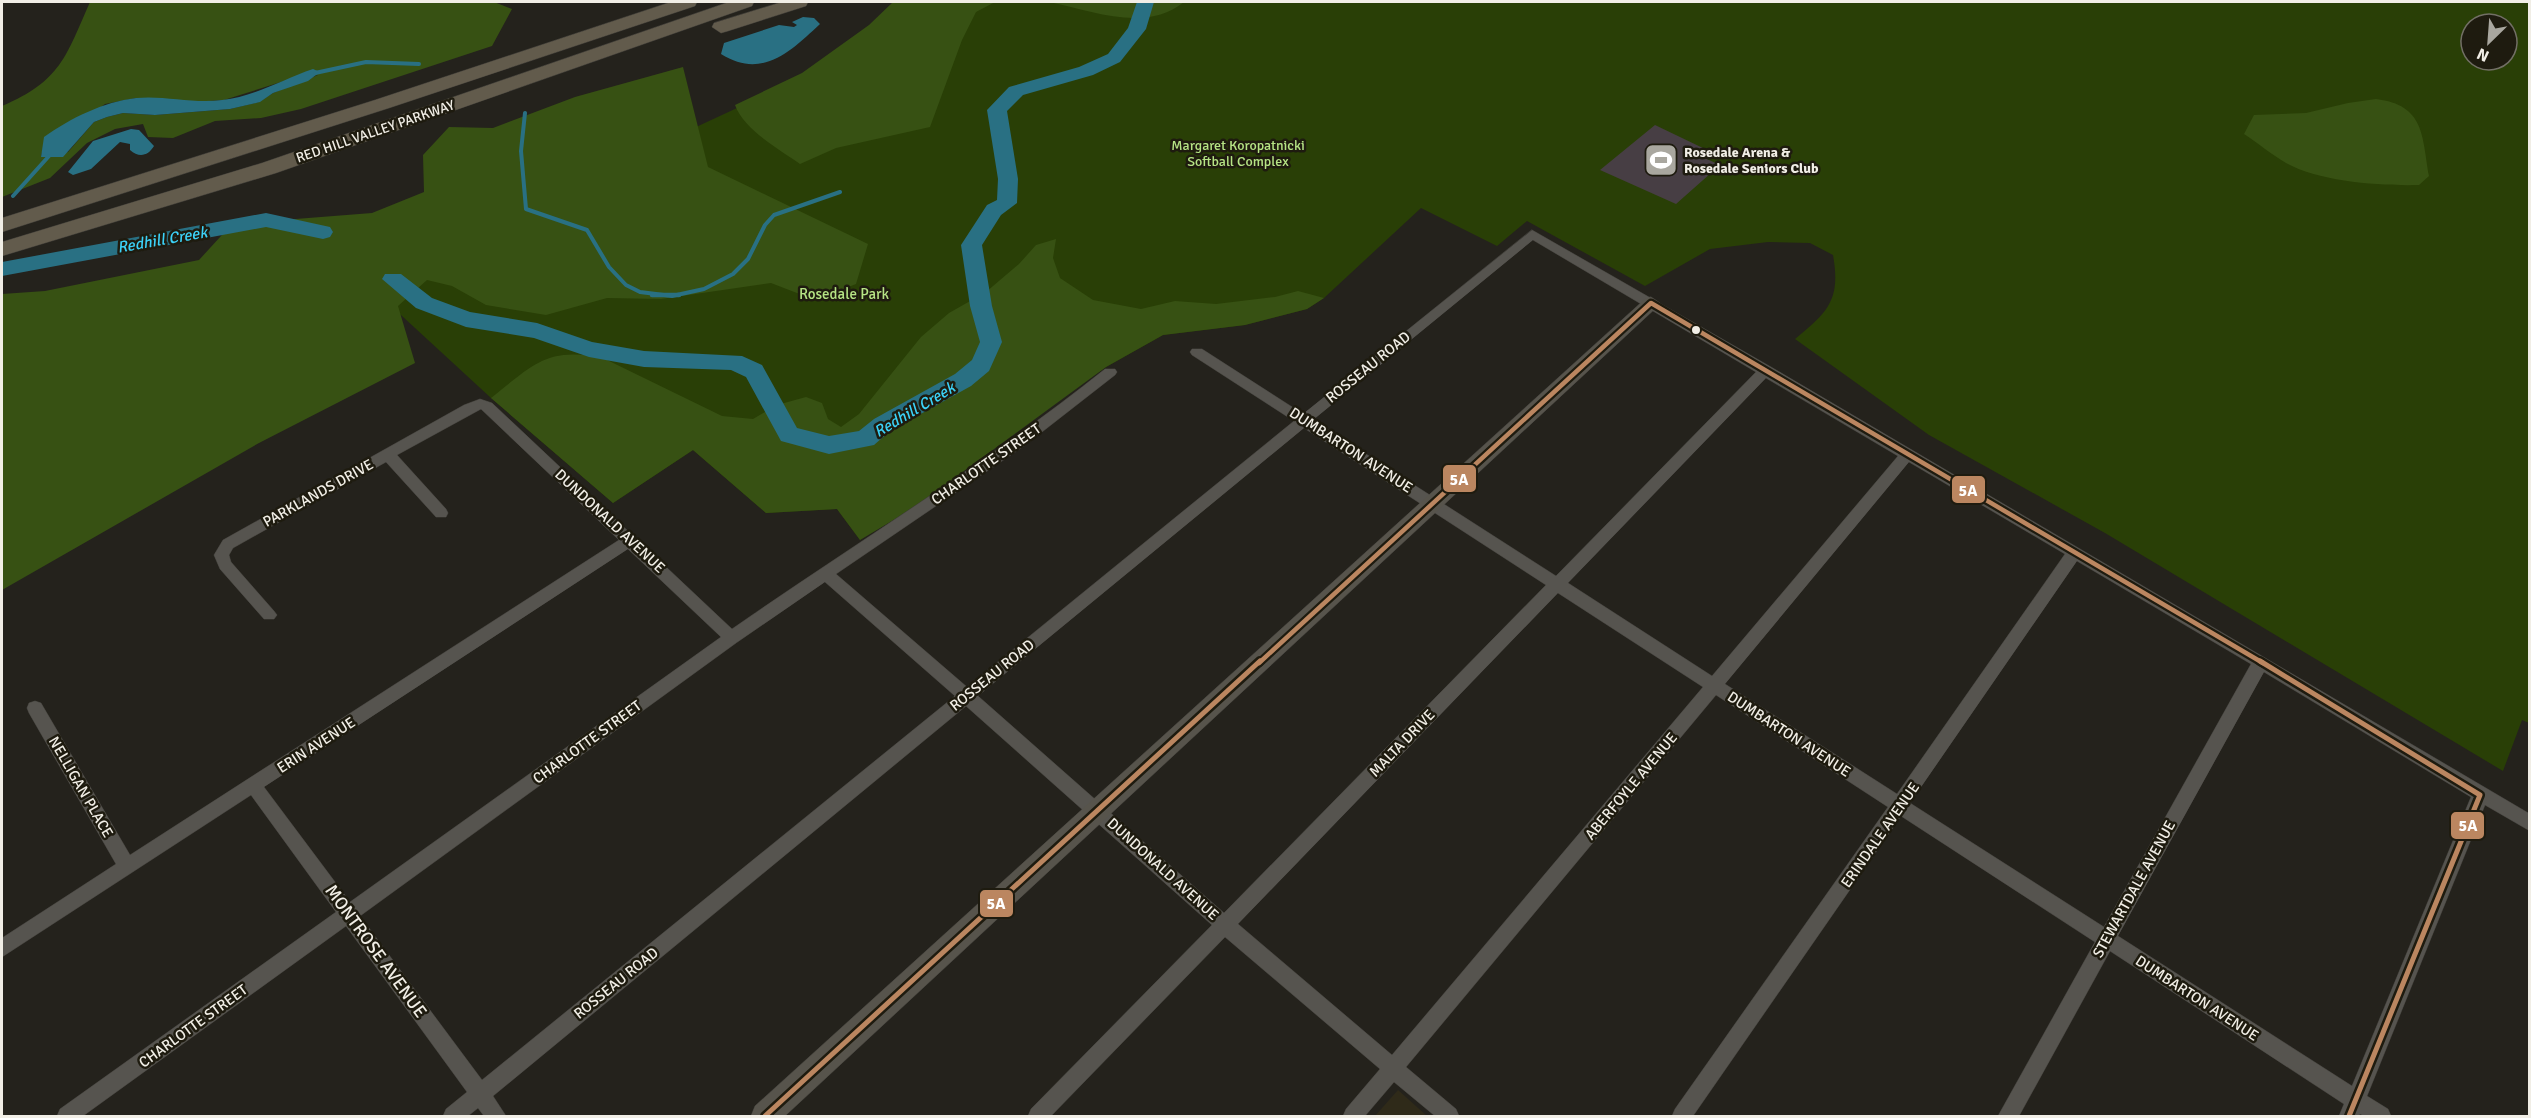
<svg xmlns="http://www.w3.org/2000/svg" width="2531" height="1118" font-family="Signika,sans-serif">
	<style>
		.built { fill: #2f2a19 }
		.green { fill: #293f06; fill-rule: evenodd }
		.forest { fill: #375113; fill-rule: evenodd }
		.water { fill: #297083 }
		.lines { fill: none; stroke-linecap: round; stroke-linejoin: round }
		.stream-far1 { stroke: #297083; stroke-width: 4 }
		.stream { stroke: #297083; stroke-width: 4.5 }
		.river { fill: #297083; fill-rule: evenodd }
		.building { fill: #473e44 }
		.street-casing { stroke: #3e3c37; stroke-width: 1 }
		.secondary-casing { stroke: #3e3c37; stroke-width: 1 }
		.highway-casing { stroke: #3e3c37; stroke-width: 1 }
		.street { fill: #56544f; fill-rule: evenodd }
		.secondary { fill: #57544c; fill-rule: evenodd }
		.highway { fill: #625b4c; fill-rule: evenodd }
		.bus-1-far1-casing { stroke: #1e1b0f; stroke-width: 9 }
		.bus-1-casing { stroke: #1e1b0f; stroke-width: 10 }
		.bus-1-far1 { stroke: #bb8660; stroke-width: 4.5 }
		.bus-1 { stroke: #bb8660; stroke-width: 5 }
		.bus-dot { fill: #f1eee6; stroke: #1e1b0f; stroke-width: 2 }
		.labels { text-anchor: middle; stroke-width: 5; stroke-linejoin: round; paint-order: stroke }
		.far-street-label { font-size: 14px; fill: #f1eee6; stroke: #1e1b0f }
		.far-park-label { font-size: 14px; fill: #b6e485; stroke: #1e1b0f }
		.far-poi-label { font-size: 14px; font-weight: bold; fill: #f1eee6; stroke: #1e1b0f; text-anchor: start }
		.park-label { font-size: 15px; fill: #b6e485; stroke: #1e1b0f }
		.street-label { font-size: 15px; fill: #f1eee6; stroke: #1e1b0f }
		.water-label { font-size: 16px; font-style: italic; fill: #3cd2f8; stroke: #1e1b0f }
		.near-street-label { font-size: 18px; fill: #f1eee6; stroke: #1e1b0f }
		.line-badge { stroke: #1e1b0f; stroke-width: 2 }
		.badge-label { font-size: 16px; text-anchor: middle; font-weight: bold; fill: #fff }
	</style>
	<rect width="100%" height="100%" fill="#24221c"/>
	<path class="built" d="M1398,1090l29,26h-52z"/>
	<path class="green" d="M966,2h1563v721l-7,-3 -19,51 -398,-238 -176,-98 -134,-96c33,-27 46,-39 38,-84l-23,-12 -42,-1 -58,7 -65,37 -118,-65 -30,25 -76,-38 -97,90 -17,11 -62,16 -82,10 -57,32 -246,173 -23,-31 -71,4 -73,-63 -80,53 -122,-105 -127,-117zM2471,24h36v36h-36z"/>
	<path class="forest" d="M90,2h404l18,7 -20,37 -191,63 -40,9 -46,3 -42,17 -25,-1 -5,-13 -28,5 -28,14 -37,35 -48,19v-91c59,-25 64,-50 88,-104zM318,75l-45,18 -14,9 -29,7 -75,6 -32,-2 -16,4 -13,5 -26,30 -27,5 1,-5 63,-48 31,-6 58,4 30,-2 57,-18z
		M893,2h102l-19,10 -14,28 -32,87 -94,21 -36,16c-21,-15 -56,-34 -65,-59l67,-32 67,-48z
		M1049,2h135c-38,31 -91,9 -135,0z
		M683,67l25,100 160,77 -12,40 -41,16 -44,-17 -110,16 -54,-1 -61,17 -60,-10 -34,-19 -25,-6 -29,26 17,57 -156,80 -257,147v-296l43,-3 154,-31 33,-36 140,-11 52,-21 -1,-37 26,-28 44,1 82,-31z
		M2376,99c49,6 46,37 53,77l-10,9c-38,1 -99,-3 -133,-22 -14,-8 -28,-20 -42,-29l10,-19 52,-2 42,-10z
		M1056,239l-3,19 7,20 33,22 48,9 34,-8 41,3 59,-7 23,-6 26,7 -17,11 -62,16 -82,10 -57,32 -194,142 -52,31 -23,-31 -71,4 -73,-63 -80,53 -122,-105c41,-32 55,-52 112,-40l119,58 31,3 24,-14 29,-8 16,6 6,16 13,8 18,-13 62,-77 28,-24 37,-21 33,-28 17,-19z"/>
	<path class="water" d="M803,17l11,1 6,6c-29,27 -58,56 -99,30l3,-11 55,-18 15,2 3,-2 -5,-3z
		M313,69l7,3 -12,9 -35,12 -13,9 -30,7 -75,6 -32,-2 -16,4 -13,5 -31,35h-22l3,-20c27,-19 59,-35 92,-39 28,-3 57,6 86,2 32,-3 61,-21 91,-31z
		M131,129l8,1 15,16c-6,10 -15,12 -24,4v-6l-10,-2 -29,27 -18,6 -5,-3 25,-31z"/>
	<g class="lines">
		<path class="stream-far1" d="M315,73l51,-11 53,2
			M525,113l-4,38 5,58 61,21 22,37 17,18 14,7 32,4 32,-7 29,-15 15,-15 17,-34 9,-10 66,-23
			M13,196l36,-40"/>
		<path class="stream" d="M652,295h27"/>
		<path class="river" d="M1137,2h17l-8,27 -26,33 -27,13 -70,20 -16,16 11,68 -1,24 -16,12 -19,30 10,61 10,36 -13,29 -18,15 -81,45 -16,14 -45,9 -48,-13 -35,-64 -15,-7 -87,-3 -55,-10 -55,-19 -68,-11 -50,-19 -34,-29 3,-5h16l31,24 38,14 67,11 55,19 52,9 98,5 20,9 35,63 32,8 30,-5 15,-12 81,-45 17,-14 8,-18 -10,-36 -9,-61 26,-40 10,-5 1,-21 -11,-69 22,-23 70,-20 29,-13 20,-26z
			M266,213l64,14 3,5 -3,5 -7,2 -57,-12 -264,49v-14z"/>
	</g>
	<path class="building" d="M1655,125l50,24 -7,6 22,10 -44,39 -76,-34z"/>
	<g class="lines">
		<g class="street-casing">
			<path id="street" d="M1532,230l239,137 759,447v17l-45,-26 -118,291 21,13 3,7h-27l-4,-2 -1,2h-20l5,-12 -234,-153 -91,165h-21l97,-174 -194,-126 -208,300h-21l3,-7 213,-302 -172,-112 -310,372 50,42 3,7h-24l-41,-34 -29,34h-22l3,-7 34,-40 -155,-132 -174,179h-23l3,-7 181,-184 -246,-219 -473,390 13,20h-22l-6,-8 -10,8h-25l3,-7 21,-17 -121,-166 -263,190h-26l3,-7 276,-197 -85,-117 -249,162v-19l114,-74 -87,-151 -2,-5 2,-5 6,-2 6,2 89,152 489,-315 -138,-131 -84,46 49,54 2,4 -2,4h-10l-50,-55 -153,86 -4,7 2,7 43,49 3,4 -3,4h-10l-44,-50 -6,-14 9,-15 241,-135 16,-6 12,4 240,226c125,-87 254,-165 373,-260h10l2,3 -2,3 -91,71 -188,128 131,113 327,-266 -102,-66 -2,-3 2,-3h10l101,65zM1533,240l223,132 -200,204 -243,-156zM1766,378l132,78 -186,220 -144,-93zM1304,428l242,157 -322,328 -246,-217zM1909,462l156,92 -168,240 -172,-110zM628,549l93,88 -371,265 -86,-115zM2077,561l174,103 -147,263 -194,-124zM825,582l130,114 -473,384 -122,-164 376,-273zM1558,593l145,94 -311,368 -154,-131zM2264,672l207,125 -119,289 -234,-150z"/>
		</g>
		<g class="secondary-casing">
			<path id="secondary" d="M1651,297l9,6 -3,4 -872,809h-34l4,-10 890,-807z"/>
		</g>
		<g class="highway-casing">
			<path id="highway" d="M671,2h26l-2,4 -306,102 -387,124v-14l373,-118z
				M729,2h25l-2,4 -476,167 -274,83v-14l260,-79z
				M782,2h26l-2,4 -78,25 -7,2 -9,-6 2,-4z"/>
		</g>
		<use href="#street" class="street"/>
		<use href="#secondary" class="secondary"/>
		<use href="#highway" class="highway"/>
		<g class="bus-1-far1-casing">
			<path id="bus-1-far1" d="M1259,663l392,-360 612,360"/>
		</g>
		<g class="bus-1-casing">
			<path id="bus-1" d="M2260,661l220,134 -131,321
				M765,1116l495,-455"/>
		</g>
		<use href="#bus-1-far1" class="bus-1-far1"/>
		<use href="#bus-1" class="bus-1"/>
	</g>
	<defs>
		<g id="stadium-square" transform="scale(1.725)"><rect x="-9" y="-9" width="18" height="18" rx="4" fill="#a9a79f" stroke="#1e1b0f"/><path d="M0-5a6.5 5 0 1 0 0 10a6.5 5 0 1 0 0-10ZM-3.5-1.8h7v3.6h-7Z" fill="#fff"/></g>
	</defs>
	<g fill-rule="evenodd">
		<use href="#stadium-square" x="1661" y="160"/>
	</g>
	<circle class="bus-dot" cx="1696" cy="330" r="5"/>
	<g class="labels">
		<g class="far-street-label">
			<text transform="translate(375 131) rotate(-19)" y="5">RED HILL VALLEY PARKWAY</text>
		</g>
		<g class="far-park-label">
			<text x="1238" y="150">Margaret Koropatnicki<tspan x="1238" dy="16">Softball Complex</tspan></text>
		</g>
		<g class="far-poi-label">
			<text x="1684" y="157">Rosedale Arena &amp;<tspan x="1684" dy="16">Rosedale Seniors Club</tspan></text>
		</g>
		<g class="park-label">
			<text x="844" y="299">Rosedale Park</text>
		</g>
		<g class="street-label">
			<text transform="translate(1368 367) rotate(-39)" y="5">ROSSEAU ROAD</text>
			<text transform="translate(1351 450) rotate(33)" y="5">DUMBARTON AVENUE</text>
			<text transform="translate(986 464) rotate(-35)" y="5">CHARLOTTE STREET</text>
			<text transform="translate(318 493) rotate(-29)" y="5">PARKLANDS DRIVE</text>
			<text transform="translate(610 521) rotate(43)" y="5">DUNDONALD AVENUE</text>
			<text transform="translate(992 675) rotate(-39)" y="5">ROSSEAU ROAD</text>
			<text transform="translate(1789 734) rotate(33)" y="5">DUMBARTON AVENUE</text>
			<text transform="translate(587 742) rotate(-36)" y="5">CHARLOTTE STREET</text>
			<text transform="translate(1402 743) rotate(-46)" y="5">MALTA DRIVE</text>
			<text transform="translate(316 745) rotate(-33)" y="5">ERIN AVENUE</text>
			<text transform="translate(1631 786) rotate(-50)" y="5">ABERFOYLE AVENUE</text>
			<text transform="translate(81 787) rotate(60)" y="5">NELLIGAN PLACE</text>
			<text transform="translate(1880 835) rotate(-55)" y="5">ERINDALE AVENUE</text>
			<text transform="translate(1163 869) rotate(42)" y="5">DUNDONALD AVENUE</text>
			<text transform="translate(2134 889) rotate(-61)" y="5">STEWARTDALE AVENUE</text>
			<text transform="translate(616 983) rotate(-39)" y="5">ROSSEAU ROAD</text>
			<text transform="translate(2197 998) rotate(33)" y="5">DUMBARTON AVENUE</text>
			<text transform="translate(193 1026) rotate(-36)" y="5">CHARLOTTE STREET</text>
		</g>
		<g class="water-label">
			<text transform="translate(162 239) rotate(-10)" y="6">Redhill Creek</text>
			<text transform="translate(914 409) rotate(-31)" y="6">Redhill Creek</text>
		</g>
		<g class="near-street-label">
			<text transform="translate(376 951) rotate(54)" y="6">MONTROSE AVENUE</text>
		</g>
	</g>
	<g class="line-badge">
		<rect x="1442" y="464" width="35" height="29" rx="6" fill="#bb8660"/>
		<rect x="1951" y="475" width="35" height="29" rx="6" fill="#bb8660"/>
		<rect x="2450" y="811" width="35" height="29" rx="6" fill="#bb8660"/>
		<rect x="979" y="889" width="35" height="29" rx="6" fill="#bb8660"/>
	</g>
	<g class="badge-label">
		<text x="1459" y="485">5A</text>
		<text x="1968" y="496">5A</text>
		<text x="2468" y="831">5A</text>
		<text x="996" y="909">5A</text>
	</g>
	<rect width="2531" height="1118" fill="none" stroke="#f1eee6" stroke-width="6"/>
	<g transform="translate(2489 42) rotate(205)"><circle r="28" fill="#1e1b0f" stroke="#726f65" stroke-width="1.5"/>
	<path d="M0-4.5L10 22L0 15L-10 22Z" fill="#a9a79f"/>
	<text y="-9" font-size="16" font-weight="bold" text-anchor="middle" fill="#f1eee6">N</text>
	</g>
</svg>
